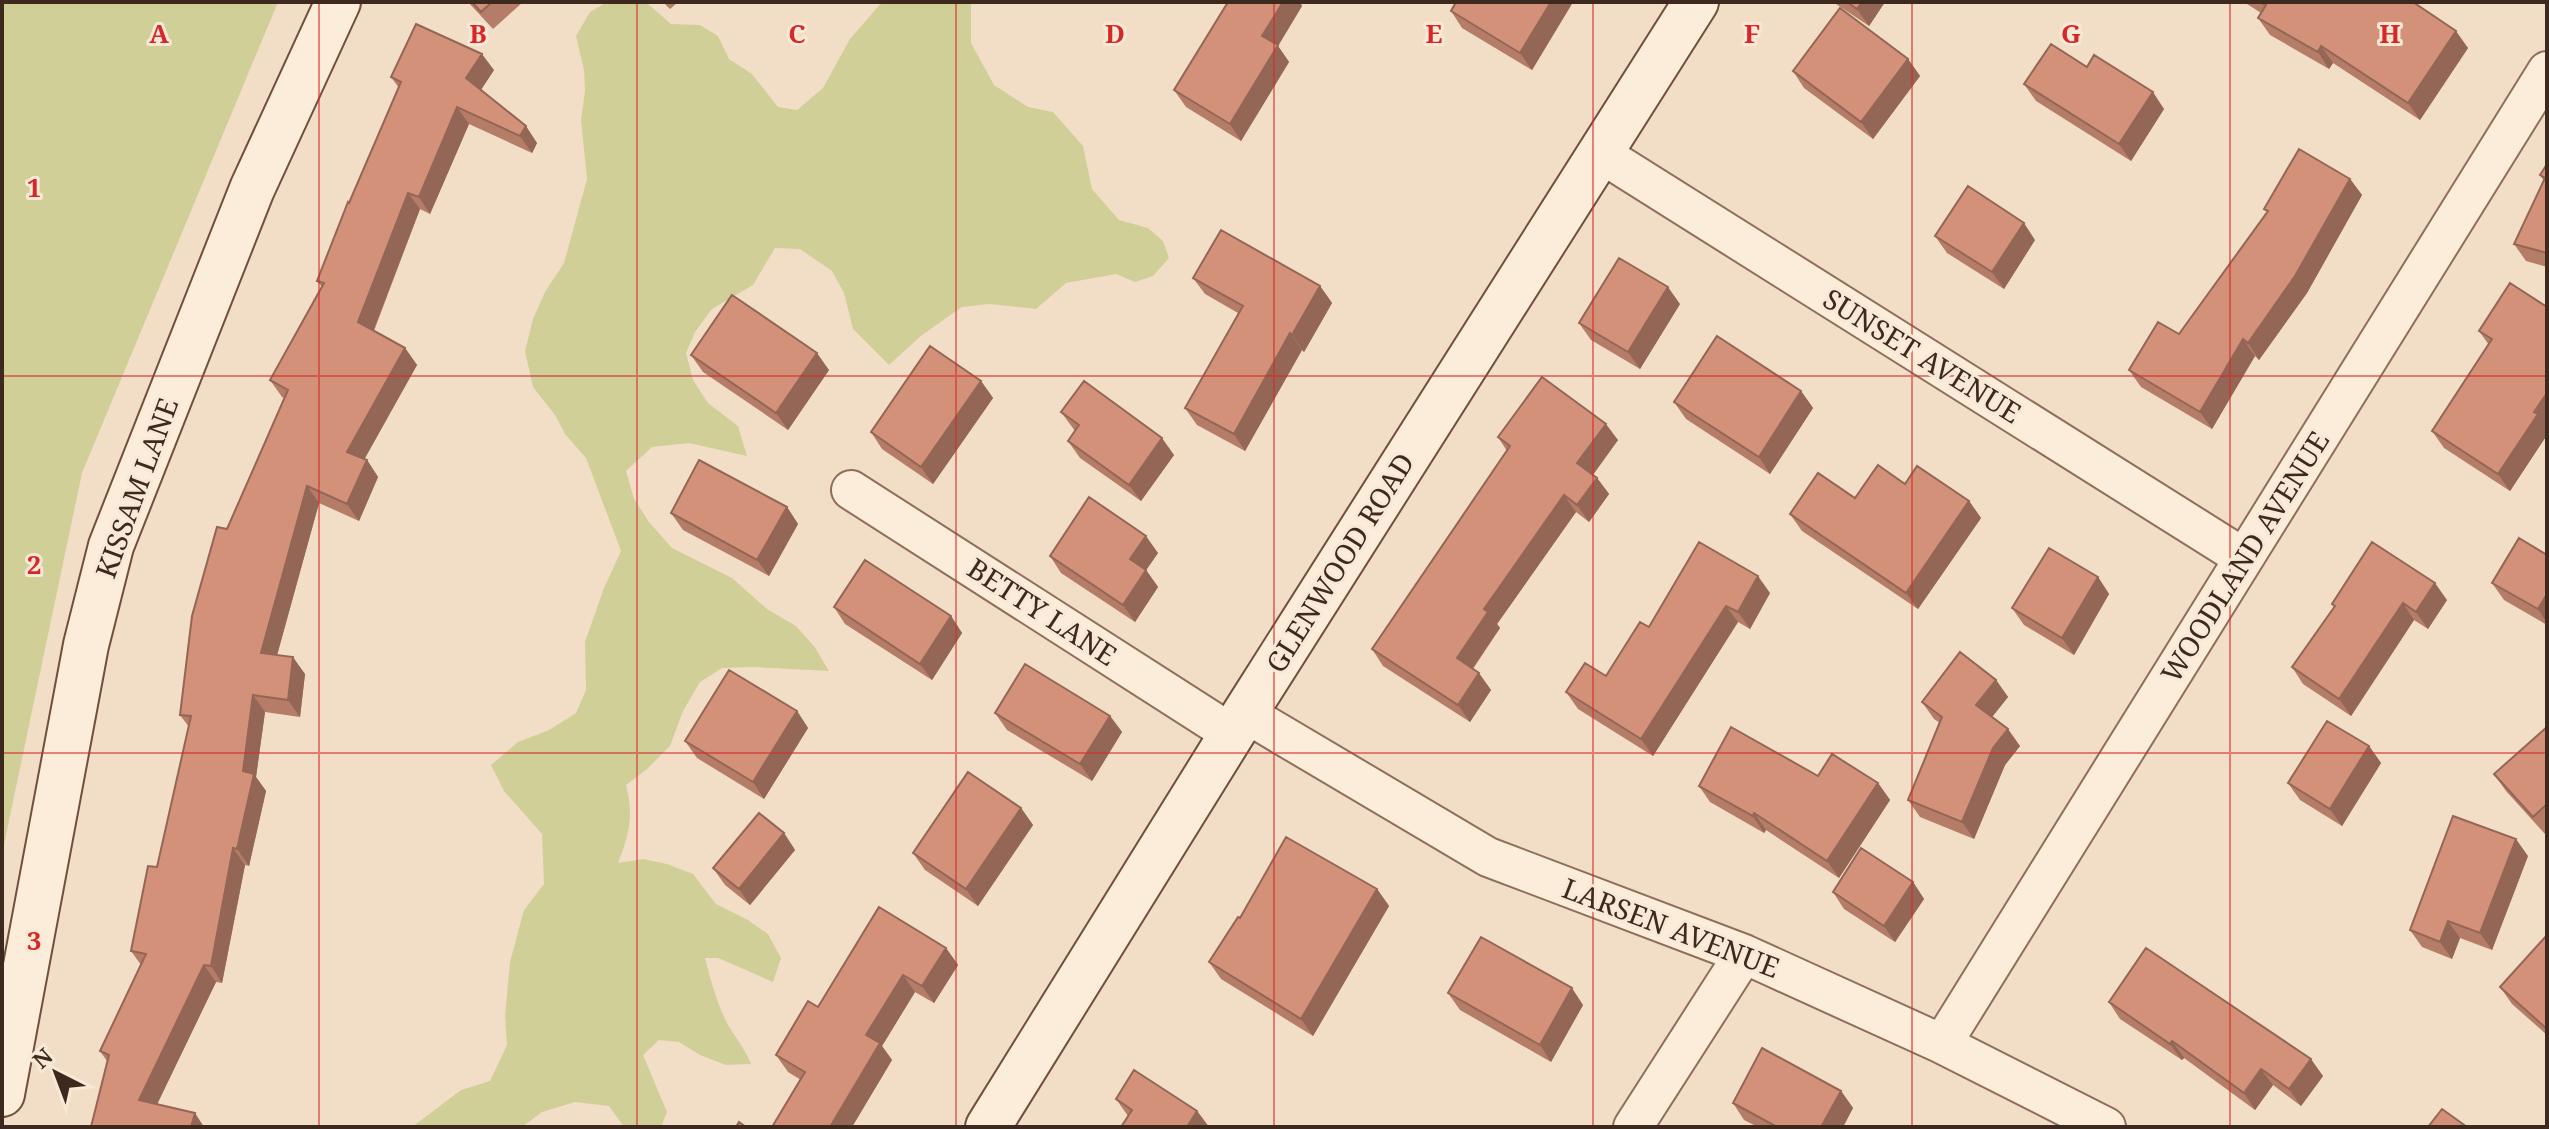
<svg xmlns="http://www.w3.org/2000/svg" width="2549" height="1129" font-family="'Noto Serif',serif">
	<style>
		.green { fill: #d1cf98 }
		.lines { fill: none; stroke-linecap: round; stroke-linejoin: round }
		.street-casing { stroke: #8f6e5a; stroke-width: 42 }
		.secondary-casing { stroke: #714f3d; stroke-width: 48 }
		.street { stroke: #fbedda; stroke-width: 38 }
		.secondary { stroke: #fbedda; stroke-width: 44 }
		.wall { fill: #b57d68 }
		.shaded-wall { fill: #946655 }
		.building { fill: #d39179; stroke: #946655; stroke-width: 2 }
		.grid { fill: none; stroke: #d62828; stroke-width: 2; stroke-opacity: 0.55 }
		.labels { text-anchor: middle; stroke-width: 6; stroke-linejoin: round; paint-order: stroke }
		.street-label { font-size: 28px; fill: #3e291f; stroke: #f8e9d6 }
		.grid-label { font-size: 26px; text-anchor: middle; font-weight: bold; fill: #d62828; stroke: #f8e9d6; stroke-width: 6; stroke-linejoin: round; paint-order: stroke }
	</style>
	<rect width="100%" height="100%" fill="#f2dec6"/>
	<path class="green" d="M2,2h276l-196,471 -80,381z
		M607,2h39l25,22 29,1 18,11 11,23 23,15 26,33 19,3 26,-22 27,-49 32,-37h89v41l23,42 34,22 25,5 30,34 9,43 27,31 29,8 15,13 6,17 -16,18 -18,6 -19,-8 -50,9 -30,26 -47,-5 -27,3 -40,28 -33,30 -36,-36 -9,-36 -12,-22 -32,-22 -25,-1 -22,37 -41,24 -17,23 -9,21 7,27 15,23 30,23 9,30 -58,-13 -37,4 -26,24 8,28 15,23 23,26 60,30 35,31 29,17 18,20 15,25 -76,-4 -31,1 -22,14 -17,29 -13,35 -23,23 -21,16c8,31 3,50 -8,78l25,-4 24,5 26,10 23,30 32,16 20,14 13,24 -8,24 -55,-24h-13c6,23 12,46 23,67 8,13 17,24 23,39l-25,1 -26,-10 -21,-13 -20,-2 -16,15 24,57 -6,15h-37l-15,-21 -34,-4 -33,10 -20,15h-110l49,-37 29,-9 17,-36 -2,-29 5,-54 14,-52 20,-26 -2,-50 -38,-43 -13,-26 27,-23 31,-12 27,-17 10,-23 -1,-48 19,-54 17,-37 -35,-93 -21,-24 -10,-19 -22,-28 -8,-36 8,-32 12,-27 19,-29 23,-84 -6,-59 4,-29 -1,-21 -8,-34 14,-24z"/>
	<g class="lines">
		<g class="street-casing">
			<path id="street" d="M1600,153l644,405
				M851,490l381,244
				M1245,713l243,144 256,97 198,90 164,83
				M1942,1044l605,-973
				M1633,1127l111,-173"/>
		</g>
		<g class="secondary-casing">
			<path id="secondary" d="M2,1094l84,-449 25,-99 141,-357 86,-187
				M988,1127l257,-414 451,-711"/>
		</g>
		<use href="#street" class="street"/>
		<use href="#secondary" class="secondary"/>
	</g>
	<path class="wall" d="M468,2h55l-30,27z
		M663,2h15l-8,7z
		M1228,2h72l2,4 -24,40 11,16 -48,79 -55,-34 -12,-17z
		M1456,2h117l-41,68 -70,-42 -11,-17z
		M1833,2h52l-16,24z
		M2244,2h169l55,46 -48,72 -87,-57 -4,6 -59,-34 -12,-17 3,-5z
		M1908,59l12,17 -47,63 -69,-51 -11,-17z
		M2087,67l77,42 -33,52 -95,-60 -12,-17z
		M494,70l-13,20 56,53 -5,10 -63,-29 -39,90 -10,-5 -46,122 31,17 12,17 -53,94 3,1 11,17 -19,44 -40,-18 -42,152 28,19 -5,43 -35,-5 -9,65 10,14 -17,75 -4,-1 -23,118 -6,-1 -59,122 -66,23 16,-66 -7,-10 41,-86 -10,-14 26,-84 32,-140 -9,-12 47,-186 57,-131 -2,-1 -12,-17 52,-93 -5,-6 82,-193 -8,-11z
		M2547,164v103l-21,-6 -12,-17 30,-63 -4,-6z
		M2350,179l12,16 -55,98 -48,67 -4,-4 -43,73 -71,-42 -12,-17 50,-36 88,-122 -3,-3z
		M1935,236l100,4 -31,49 -57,-36z
		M1193,278l127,8 12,17 -28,49 -2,-2 -57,101 -48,-26 -12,-17 53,-95 -33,-19z
		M1680,304l-40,65 -49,-29 -12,-17z
		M2547,307v128l-37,56 -66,-43 -12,-17 57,-86 -10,-14z
		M691,355l138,15 -41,60 -85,-58z
		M981,381l12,17 -60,86 -51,-35 -11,-17z
		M1801,391l12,17 -43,66 -84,-55 -12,-17z
		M1061,412l113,43 -33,46 -61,-43 -12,-17 7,-10z
		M1498,437l120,3 -25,35 4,3 12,16 -20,28 -13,-10 -79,112 3,4 -27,41 18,21 -21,32 -87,-56 -11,-17 135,-198z
		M1905,484l64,17 12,17 -63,91 -116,-78 -12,-17 65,-16z
		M787,507l11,17 -29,52 -86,-46 -12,-17z
		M1158,553l-12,17 12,17 -23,35 -74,-49 -11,-17z
		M2547,555v70l-43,-25 -12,-17z
		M2098,577l11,17 -35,61 -50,-30 -12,-17z
		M1770,593l-20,36 -12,-7 -85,134 -75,-47 -12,-17 40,-16 43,-49z
		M2447,600l-19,29 -14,-9 -63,96 -48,-32 -11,-17 42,-60 -2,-3z
		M834,607l117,9 11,17 -30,47 -87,-56z
		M1996,680l12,17 -16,20 28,29 -15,19 -31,74 -54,-22 -12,-17 32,-77 -6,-4 -12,-17z
		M797,711l11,17 -44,71 -67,-41 -12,-17z
		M995,713l115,3 12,16 -30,49 -85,-51z
		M2547,727v105l-2,2 -39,-43 -12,-17z
		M2369,746l12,17 -39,63 -42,-26 -12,-17z
		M1818,776l60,7 12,17 -51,78 -73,-48 -2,3 -54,-31 -11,-16z
		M1021,808l12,17 -55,81 -53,-36 -12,-17z
		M784,833l11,17 -45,55 -25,-20 -12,-17z
		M2528,856l-36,94 -32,-12 -8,21 -30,-12 -12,-17z
		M1913,882l11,17 -29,43 -51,-33 -11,-17z
		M1377,889l12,17 -76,130 -92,-57 -12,-17 31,-44z
		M2547,935v100l-35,-31 -12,-17z
		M946,948l12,17 -24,38 -19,-11 -33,54 10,14 -40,67h-80l29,-47 -13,-8 -12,-17 42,-48z
		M1448,993l135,12 -32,57 -91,-52z
		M2109,1002l214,74 -22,30 -28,-21 -18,25 -71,-52 -2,2 -62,-41z
		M1841,1091l12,17 -10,19h-85l-14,-7 -11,-17z
		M1116,1099l81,12 12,16h-88l7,-11z"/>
	<path class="shaded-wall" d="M1283,2h17l2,4 -24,40 11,16 -48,79 -11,-17 32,-88z
		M1551,2h22l-41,68 -12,-17z
		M1862,2h23l-16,24 -12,-17z
		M2456,31l12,17 -48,72 -12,-17z
		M2321,46l12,17 -4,6 -11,-17z
		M482,54l12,16 -16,24 -12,-16z
		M1908,59l12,17 -47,63 -12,-17z
		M2153,92l11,17 -33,52 -12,-17z
		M457,107l12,17 -39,90 -11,-17z
		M526,126l11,17 -5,10 -12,-17z
		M2350,179l12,16 -55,98 -48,67 -11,-17z
		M408,193l12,16 -50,130 -12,-17z
		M2024,223l11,17 -31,49 -12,-17z
		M1320,286l12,17 -28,49 -12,-17z
		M1668,287l12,17 -40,65 -12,-17z
		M1290,333l12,17 -57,101 -11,-17z
		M2243,339l12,17 -43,73 -12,-17z
		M405,348l12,17 -58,104 -12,-17z
		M817,353l12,17 -41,60 -12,-17z
		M981,381l12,17 -60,86 -12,-17z
		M1801,391l12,17 -43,66 -11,-17z
		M2547,393v42l-37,56 -12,-17z
		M1606,424l12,16 -29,40 -12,-17z
		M1162,438l12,17 -33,46 -12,-16z
		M367,460l11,17 -19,44 -12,-17z
		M1597,478l12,16 -20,28 -12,-17z
		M307,486l12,17 -46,167 -12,-17z
		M1564,495l12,17 -79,112 3,4 -32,47 -11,-17 27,-49z
		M1969,501l12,17 -63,91 -12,-16z
		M787,507l11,17 -29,52 -12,-16z
		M1146,536l12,17 -16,23 -12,-17z
		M1146,570l12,17 -23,35 -12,-17z
		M1758,576l12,17 -20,36 -12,-17z
		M2098,577l11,17 -35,61 -12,-17z
		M2435,583l12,17 -19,29 -12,-17z
		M2547,594v29l-9,-14z
		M2403,603l11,17 -63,96 -12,-17z
		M1726,606l12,16 -85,134 -12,-17z
		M951,616l11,17 -30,47 -12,-16z
		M293,657l12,17 -5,43 -12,-17z
		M1479,673l12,17 -21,32 -12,-17z
		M1996,680l12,17 -20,25 -12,-17z
		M253,695l12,17 -9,65 10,14 -17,75 -12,-17 6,-78z
		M797,711l11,17 -44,71 -11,-17z
		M1110,716l12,16 -30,49 -12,-17z
		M2008,729l12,17 -15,19 -31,74 -12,-17 31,-74z
		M2369,746l12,17 -39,63 -12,-17z
		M1878,783l12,17 -51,78 -12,-17z
		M1021,808l12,17 -55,81 -12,-17z
		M1754,813l12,17 -2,3 -11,-17z
		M784,833l11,17 -45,55 -11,-16z
		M2516,839l12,17 -36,94 -12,-17z
		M233,848l12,17 -23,118 -11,-17z
		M1913,882l11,17 -29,43 -11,-16z
		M1377,889l12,17 -76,130 -12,-17z
		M2448,921l12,17 -8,21 -12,-17z
		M946,948l12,17 -24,38 -12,-17z
		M204,965l12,17 -65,135 -12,-17z
		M903,975l12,17 -33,54 10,14 -40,67h-22l36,-92z
		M1572,988l11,17 -32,57 -11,-17z
		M2172,1041l12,17 -2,2 -12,-16z
		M2311,1059l12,17 -22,30 -12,-17z
		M2261,1069l12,16 -18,25 -11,-17z
		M1841,1091l12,17 -10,19h-22z
		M1197,1111l12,16h-22z
		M195,1113l9,14h-13z"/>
	<path class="building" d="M472,2h20l-11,10z
		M1228,2h55l-21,34 16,9 -48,79 -56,-34z
		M1456,2h95l-31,51 -69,-42z
		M1847,2h15l-5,7z
		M2260,2h153l43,29 -48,72 -87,-57 -3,6 -60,-34 8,-13z
		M1840,8l68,51 -47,63 -68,-51z
		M416,24l66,30 -16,24 60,48 -6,10 -63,-29 -38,90 -11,-4 -50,129 47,26 -58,104 20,8 -20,44 -40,-18 -46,167 32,4 -5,43 -35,-5 -10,76 11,3 -17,75 -4,-1 -22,118 -7,-1 -65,135 56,13 -4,14h-100l18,-72 -9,-4 46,-97 -15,-3 17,-85 9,1 34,-151 -11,-1 12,-99 25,-89 10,2 61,-139 -18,-10 54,-97 -7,-2 31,-79 1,1 52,-121 -10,-5z
		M2051,44l36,23 7,-12 59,37 -34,52 -95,-60z
		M2299,149l51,30 -55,97 -47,67 -5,-4 -43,73 -71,-42 29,-48 21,12 89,-123 -4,-2z
		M2547,164v89l-33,-9 31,-66 -5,-3z
		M1968,186l56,37 -32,49 -57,-36z
		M1221,230l99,56 -28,49 -2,-2 -56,101 -49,-26 58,-102 -50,-28z
		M1619,258l49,29 -40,65 -49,-29z
		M2510,283l37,24v86l-13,19 4,2 -40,60 -66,-43 60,-92 -13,-8z
		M732,295l85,58 -41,60 -85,-58z
		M1717,336l84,55 -42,66 -85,-55z
		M930,346l51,35 -60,86 -50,-35z
		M1542,377l64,47 -29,39 20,15 -20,27 -13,-10 -80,114 4,3 -31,46 22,15 -21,32 -86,-56 138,-203 -12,-9z
		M1084,381l78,57 -33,47 -61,-44 11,-16 -18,-13z
		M699,460l88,47 -30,53 -86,-47z
		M1878,465l27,19 12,-18 52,35 -63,92 -116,-79 28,-41 37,25z
		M1089,497l57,39 -16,23 16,11 -23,35 -73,-49z
		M2519,538l28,17v39l-9,15 -46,-26z
		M1699,542l59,34 -20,36 -12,-6 -85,133 -75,-47 19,-29 21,13 34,-54 9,5z
		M2372,542l63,41 -19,29 -13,-9 -64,96 -47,-32 43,-61 -3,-2z
		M2049,548l49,29 -36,61 -50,-30z
		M865,560l86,56 -31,48 -86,-57z
		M1960,652l36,28 -20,25 32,24 -15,19 -31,74 -54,-22 34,-83 -20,-15z
		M1025,664l85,52 -30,48 -85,-51z
		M729,670l68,41 -44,71 -68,-41z
		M2327,721l42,25 -39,63 -42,-26z
		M1731,727l87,49 14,-22 46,29 -51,78 -73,-48 -1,3 -54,-30z
		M2547,727v77l-14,13 -39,-43z
		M968,772l53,36 -55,81 -53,-36z
		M759,813l25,20 -45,56 -26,-21z
		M2453,816l63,23 -36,94 -32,-12 -8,21 -30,-12z
		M1286,837l91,52 -76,130 -92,-57 29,-45 2,1z
		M1861,848l52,34 -29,44 -51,-34z
		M879,907l67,41 -24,38 -19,-11 -37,60 14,8 -50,84h-58l33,-55 -29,-17 32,-54 10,6z
		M2547,935v94l-47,-42z
		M1481,937l91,51 -32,57 -92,-52z
		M2146,948l165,111 -22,30 -28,-20 -17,24 -72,-52 -2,3 -61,-42z
		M1762,1048l79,43 -20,36h-44l-44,-24z
		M1134,1070l63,41 -10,16h-66l11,-17 -16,-11z
		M2442,1109l25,18h-39z
		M739,1122l7,5h-10z"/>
	<path class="grid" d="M319,2v1125M637,2v1125M956,2v1125M1274,2v1125M1593,2v1125M1912,2v1125M2230,2v1125M2,376h2545M2,753h2545"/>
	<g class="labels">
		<g class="street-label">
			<text transform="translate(1922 356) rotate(32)" y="10">SUNSET AVENUE</text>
			<text transform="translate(137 488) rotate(-70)" y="10">KISSAM LANE</text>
			<text transform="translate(2245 557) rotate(-58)" y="10">WOODLAND AVENUE</text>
			<text transform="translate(1340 563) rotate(-58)" y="10">GLENWOOD ROAD</text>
			<text transform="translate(1042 612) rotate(33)" y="10">BETTY LANE</text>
			<text transform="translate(1671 928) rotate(21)" y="10">LARSEN AVENUE</text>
		</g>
	</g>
	<g class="grid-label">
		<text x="159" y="43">A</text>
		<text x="478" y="43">B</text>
		<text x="797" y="43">C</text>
		<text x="1115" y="43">D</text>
		<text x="1434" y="43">E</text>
		<text x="1752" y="43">F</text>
		<text x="2071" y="43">G</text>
		<text x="2390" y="43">H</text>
		<text x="34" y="197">1</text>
		<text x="34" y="574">2</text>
		<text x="34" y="950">3</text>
	</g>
	<rect width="2549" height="1129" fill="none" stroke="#3e291f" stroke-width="8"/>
	<g transform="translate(56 1073) rotate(318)" stroke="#f8e9d6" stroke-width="6" paint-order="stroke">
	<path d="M0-6L14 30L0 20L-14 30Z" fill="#3e291f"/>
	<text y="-12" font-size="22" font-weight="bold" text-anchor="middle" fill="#3e291f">N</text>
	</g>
</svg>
